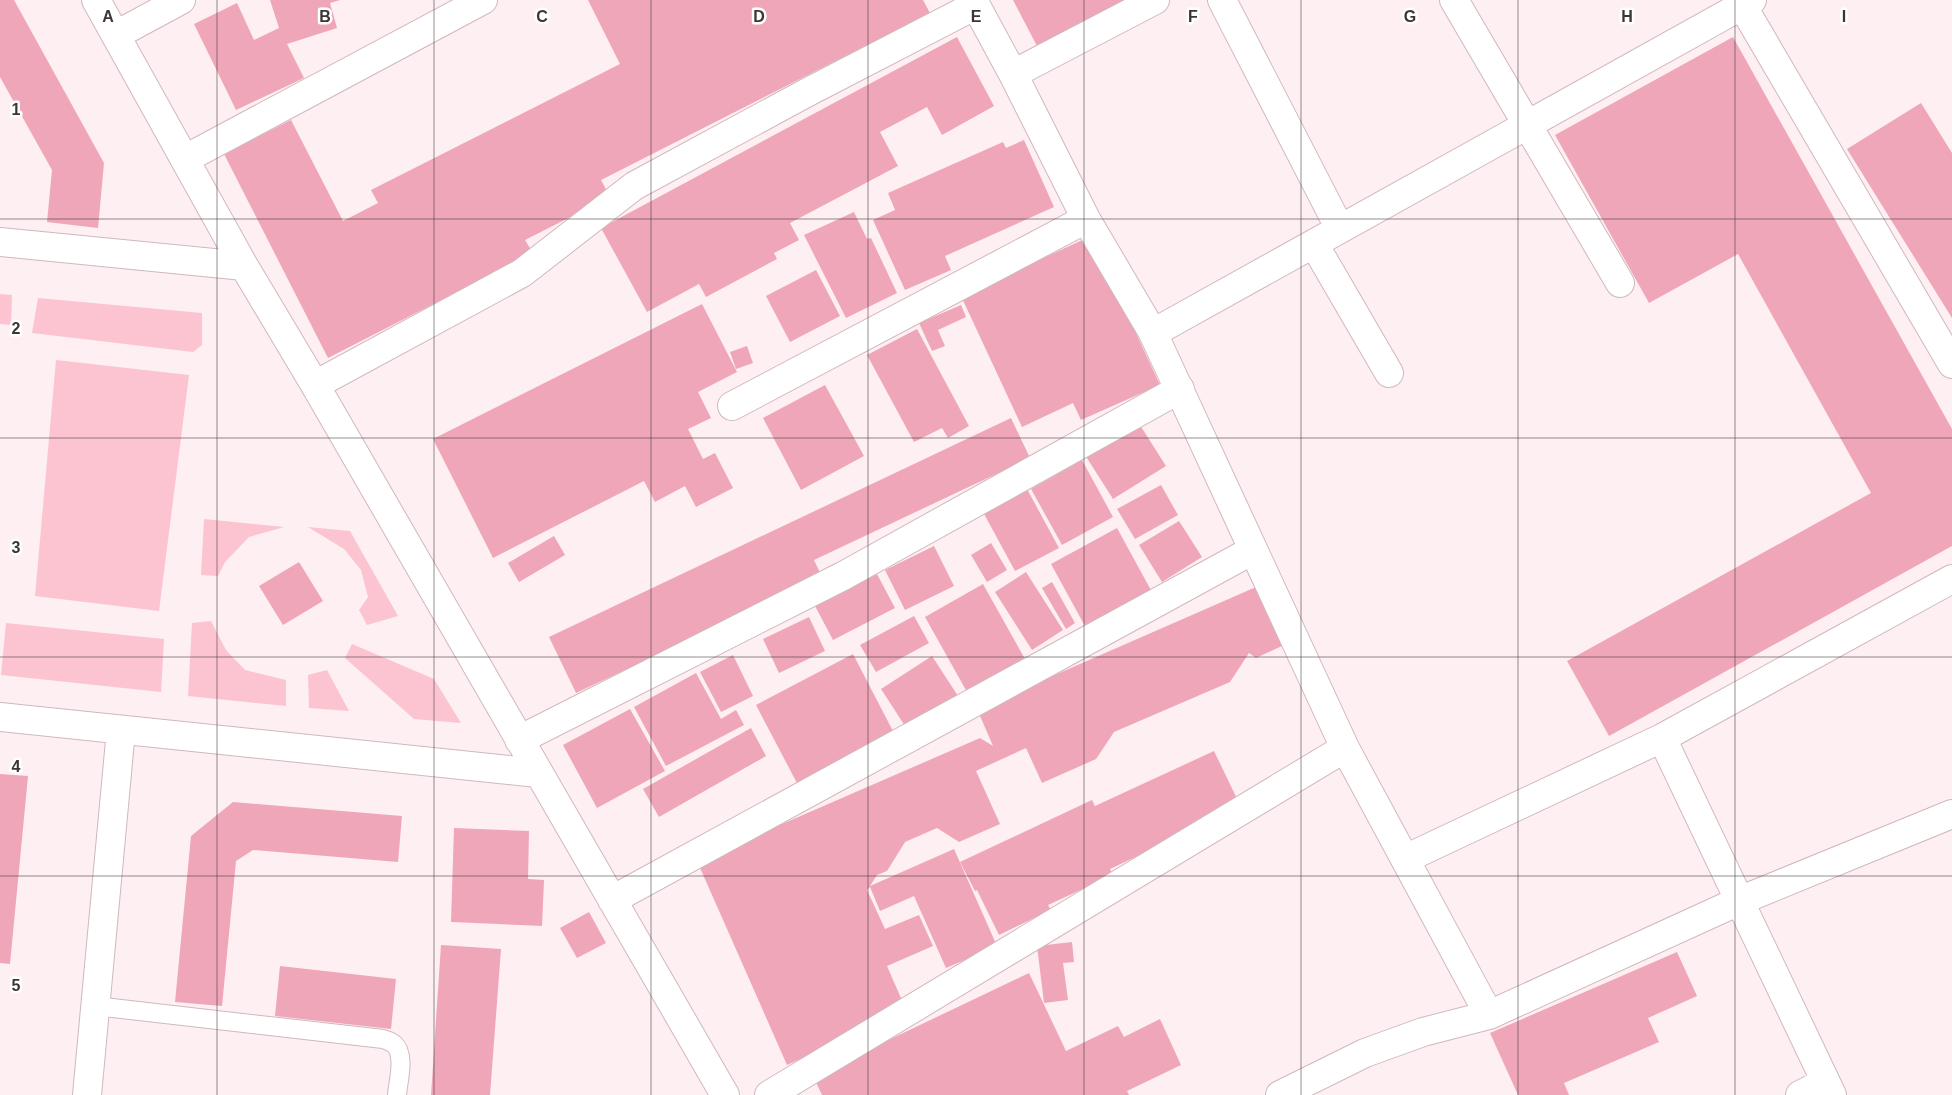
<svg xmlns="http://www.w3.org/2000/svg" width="1952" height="1095" font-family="Helvetica,sans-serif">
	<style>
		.green { fill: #fcc4d1 }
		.building { fill: #efa6b8 }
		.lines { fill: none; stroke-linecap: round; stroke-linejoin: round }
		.lane-casing { stroke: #d0b8bd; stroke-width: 20 }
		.street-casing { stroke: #d0b8bd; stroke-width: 30 }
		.lane { stroke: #fff; stroke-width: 18 }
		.street { stroke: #fff; stroke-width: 28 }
		.grid { fill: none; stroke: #3d3436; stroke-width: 1; stroke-opacity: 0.55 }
		.grid-label { font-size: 16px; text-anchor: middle; font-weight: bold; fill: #3d3436; stroke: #fff; stroke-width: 5; stroke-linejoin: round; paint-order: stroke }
	</style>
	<rect width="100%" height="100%" fill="#feeff2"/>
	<path class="green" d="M0,294l12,1 -1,30 -11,-1z
		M38,298l164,15v32l-9,7 -161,-19z
		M56,360l133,15 -30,236 -124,-15z
		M204,519l80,8 -35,10 -24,25 -7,14 -17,-1z
		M308,527l42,4 48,85 -31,9 -8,-15 9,-13 -7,-27 -17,-21z
		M211,621l15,29 19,20 41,10v26l-98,-10 4,-73z
		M6,623l158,16 -3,53 -160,-17z
		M352,644l82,35 27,44 -47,-4 -69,-61z
		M327,670l22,41 -40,-3 -1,-33z"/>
	<path class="building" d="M0,0h14l90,163 -6,65 -51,-6 5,-52 -52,-93z
		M270,0h70l-10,3 7,25 -50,16 17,34 -68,32 -42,-86 43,-21 17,37 25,-12z
		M588,0h335l7,13 -329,167 9,17 -85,43 8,13 -205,105 -104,-204 67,-34 52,101 35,-18 -7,-13 249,-126z
		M1013,0h114l-90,46z
		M957,37l37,69 -52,29 -15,-28 -47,25 18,34 -108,57 9,17 -25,13 3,6 -71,38 -7,-13 -52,28 -46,-84z
		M1733,37l219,392v117l-343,190 -42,-75 304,-168 -133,-239 -89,49 -94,-168z
		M1921,103l31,50v165l-105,-169z
		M1024,140l30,67 -109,49 6,14 -46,20 -32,-70 22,-10 -7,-17 115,-51 3,6z
		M854,212l13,27 4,-1 26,55 -51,25 -42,-83z
		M1091,236l69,149 -79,35 -8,-17 -51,24 -61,-131z
		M816,270l24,46 -50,26 -24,-46z
		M702,304l35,68 -39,20 13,26 -23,11 15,30 12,-6 18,35 -37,19 -11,-21 -30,16 -11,-21 -151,77 -60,-119z
		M961,305l5,12 -28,13 7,16 -13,5 -13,-28z
		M917,329l52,97 -21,12 -6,-10 -28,14 -47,-87z
		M747,346l6,17 -17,6 -6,-17z
		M825,385l39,71 -63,34 -38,-72z
		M1011,418l19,40 -216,102 8,17 -246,116 -27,-56z
		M1138,422l28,44 -53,33 -28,-44z
		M1082,460l31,57 -51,28 -31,-56z
		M1161,485l17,30 -43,24 -18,-30z
		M1027,489l32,59 -44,23 -32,-59z
		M1179,521l23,36 -40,25 -23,-37z
		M1117,528l35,64 -66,36 -35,-64z
		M554,536l11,19 -46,27 -11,-19z
		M991,543l16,27 -20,12 -16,-27z
		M934,546l20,40 -49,24 -20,-40z
		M299,562l24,39 -40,24 -24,-39z
		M1026,572l37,58 -31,20 -37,-58z
		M877,574l18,34 -62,32 -18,-34z
		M1052,582l23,41 -9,6 -24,-41z
		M983,584l42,75 -58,33 -42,-75z
		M1256,587l26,59 -26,12 -7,-5 -19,29 -116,50 -18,27 -54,24 -16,-35 -50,23 24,53 -41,18 -22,-14 -32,14 -18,29 -10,4 -7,11 84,-37 43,97 -51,22 -32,-72 -34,15 -10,-24 -3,3 18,39 34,-14 14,31 -46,20 17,39 -34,23 -83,37 -90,-204 283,-123 13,8 -16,-37z
		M914,616l15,27 -53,29 -16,-27z
		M809,617l16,34 -46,22 -16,-34z
		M853,654l42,81 -97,50 -42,-80z
		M733,655l20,41 -32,16 -21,-40z
		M932,656l26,40 -51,33 -26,-40z
		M696,673l25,46 15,-9 8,15 -78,41 -32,-59z
		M630,709l35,62 -68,37 -34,-63z
		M751,728l15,28 -107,61 -16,-28z
		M1214,751l27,56 -131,62 3,6 -65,30 3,5 -52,25 -22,-45 -2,1 -15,-29 132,-62 3,6z
		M0,774l28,2 -18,188 -10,-1z
		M233,802l169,14 -4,46 -145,-12 -17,11 -14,145 -47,-4 16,-166z
		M454,828l75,3 -1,48 16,1 -2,46 -91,-4z
		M589,912l17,31 -29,15 -17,-30z
		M1072,942l2,20 -11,1 5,37 -24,3 -7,-57z
		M441,945l60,4 -11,146h-59z
		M1677,952l20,44 -49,22 11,24 -95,41 5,12h-51l-28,-62z
		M280,966l116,13 -5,50 -116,-13z
		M1029,973l37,78 52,-25 6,11 36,-18 21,46 -54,26 2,4h-307l-9,-19z"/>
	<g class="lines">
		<g class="lane-casing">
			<path id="lane" d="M95,1006l288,33c4,1 8,3 11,5 12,11 4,37 3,51"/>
		</g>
		<g class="street-casing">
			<path id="street" d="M96,0l148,266 71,119 410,710
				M973,0l40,74 73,145 67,114 192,415 144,267
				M1222,0l118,229
				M1454,0l166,283
				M1739,0l213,364
				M116,35l65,-35
				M1013,74l142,-74
				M185,159l298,-159
				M0,242l244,24
				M1314,244l75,129
				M1153,333l599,-333
				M315,385l207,-112 112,-87 174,-94 168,-87
				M732,406l354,-187
				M0,717l538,56
				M1662,738l170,357
				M519,740l324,-164 337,-187
				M1405,859l257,-121 290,-159
				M612,900l641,-350
				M87,1095l34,-365
				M769,1095l576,-347
				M1280,1095l85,-42 58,-21 66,-17 250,-114 213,-87
				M1800,1095l25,-13"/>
		</g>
		<use href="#lane" class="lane"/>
		<use href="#street" class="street"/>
	</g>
	<path class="grid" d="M217,0v1095M434,0v1095M651,0v1095M868,0v1095M1084,0v1095M1301,0v1095M1518,0v1095M1735,0v1095M0,219h1952M0,438h1952M0,657h1952M0,876h1952"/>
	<g class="grid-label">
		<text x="108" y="22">A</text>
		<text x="325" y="22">B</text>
		<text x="542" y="22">C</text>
		<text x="759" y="22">D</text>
		<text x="976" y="22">E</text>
		<text x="1193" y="22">F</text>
		<text x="1410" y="22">G</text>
		<text x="1627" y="22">H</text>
		<text x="1844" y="22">I</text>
		<text x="16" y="115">1</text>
		<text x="16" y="334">2</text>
		<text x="16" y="553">3</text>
		<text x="16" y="772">4</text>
		<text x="16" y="991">5</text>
	</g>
</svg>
